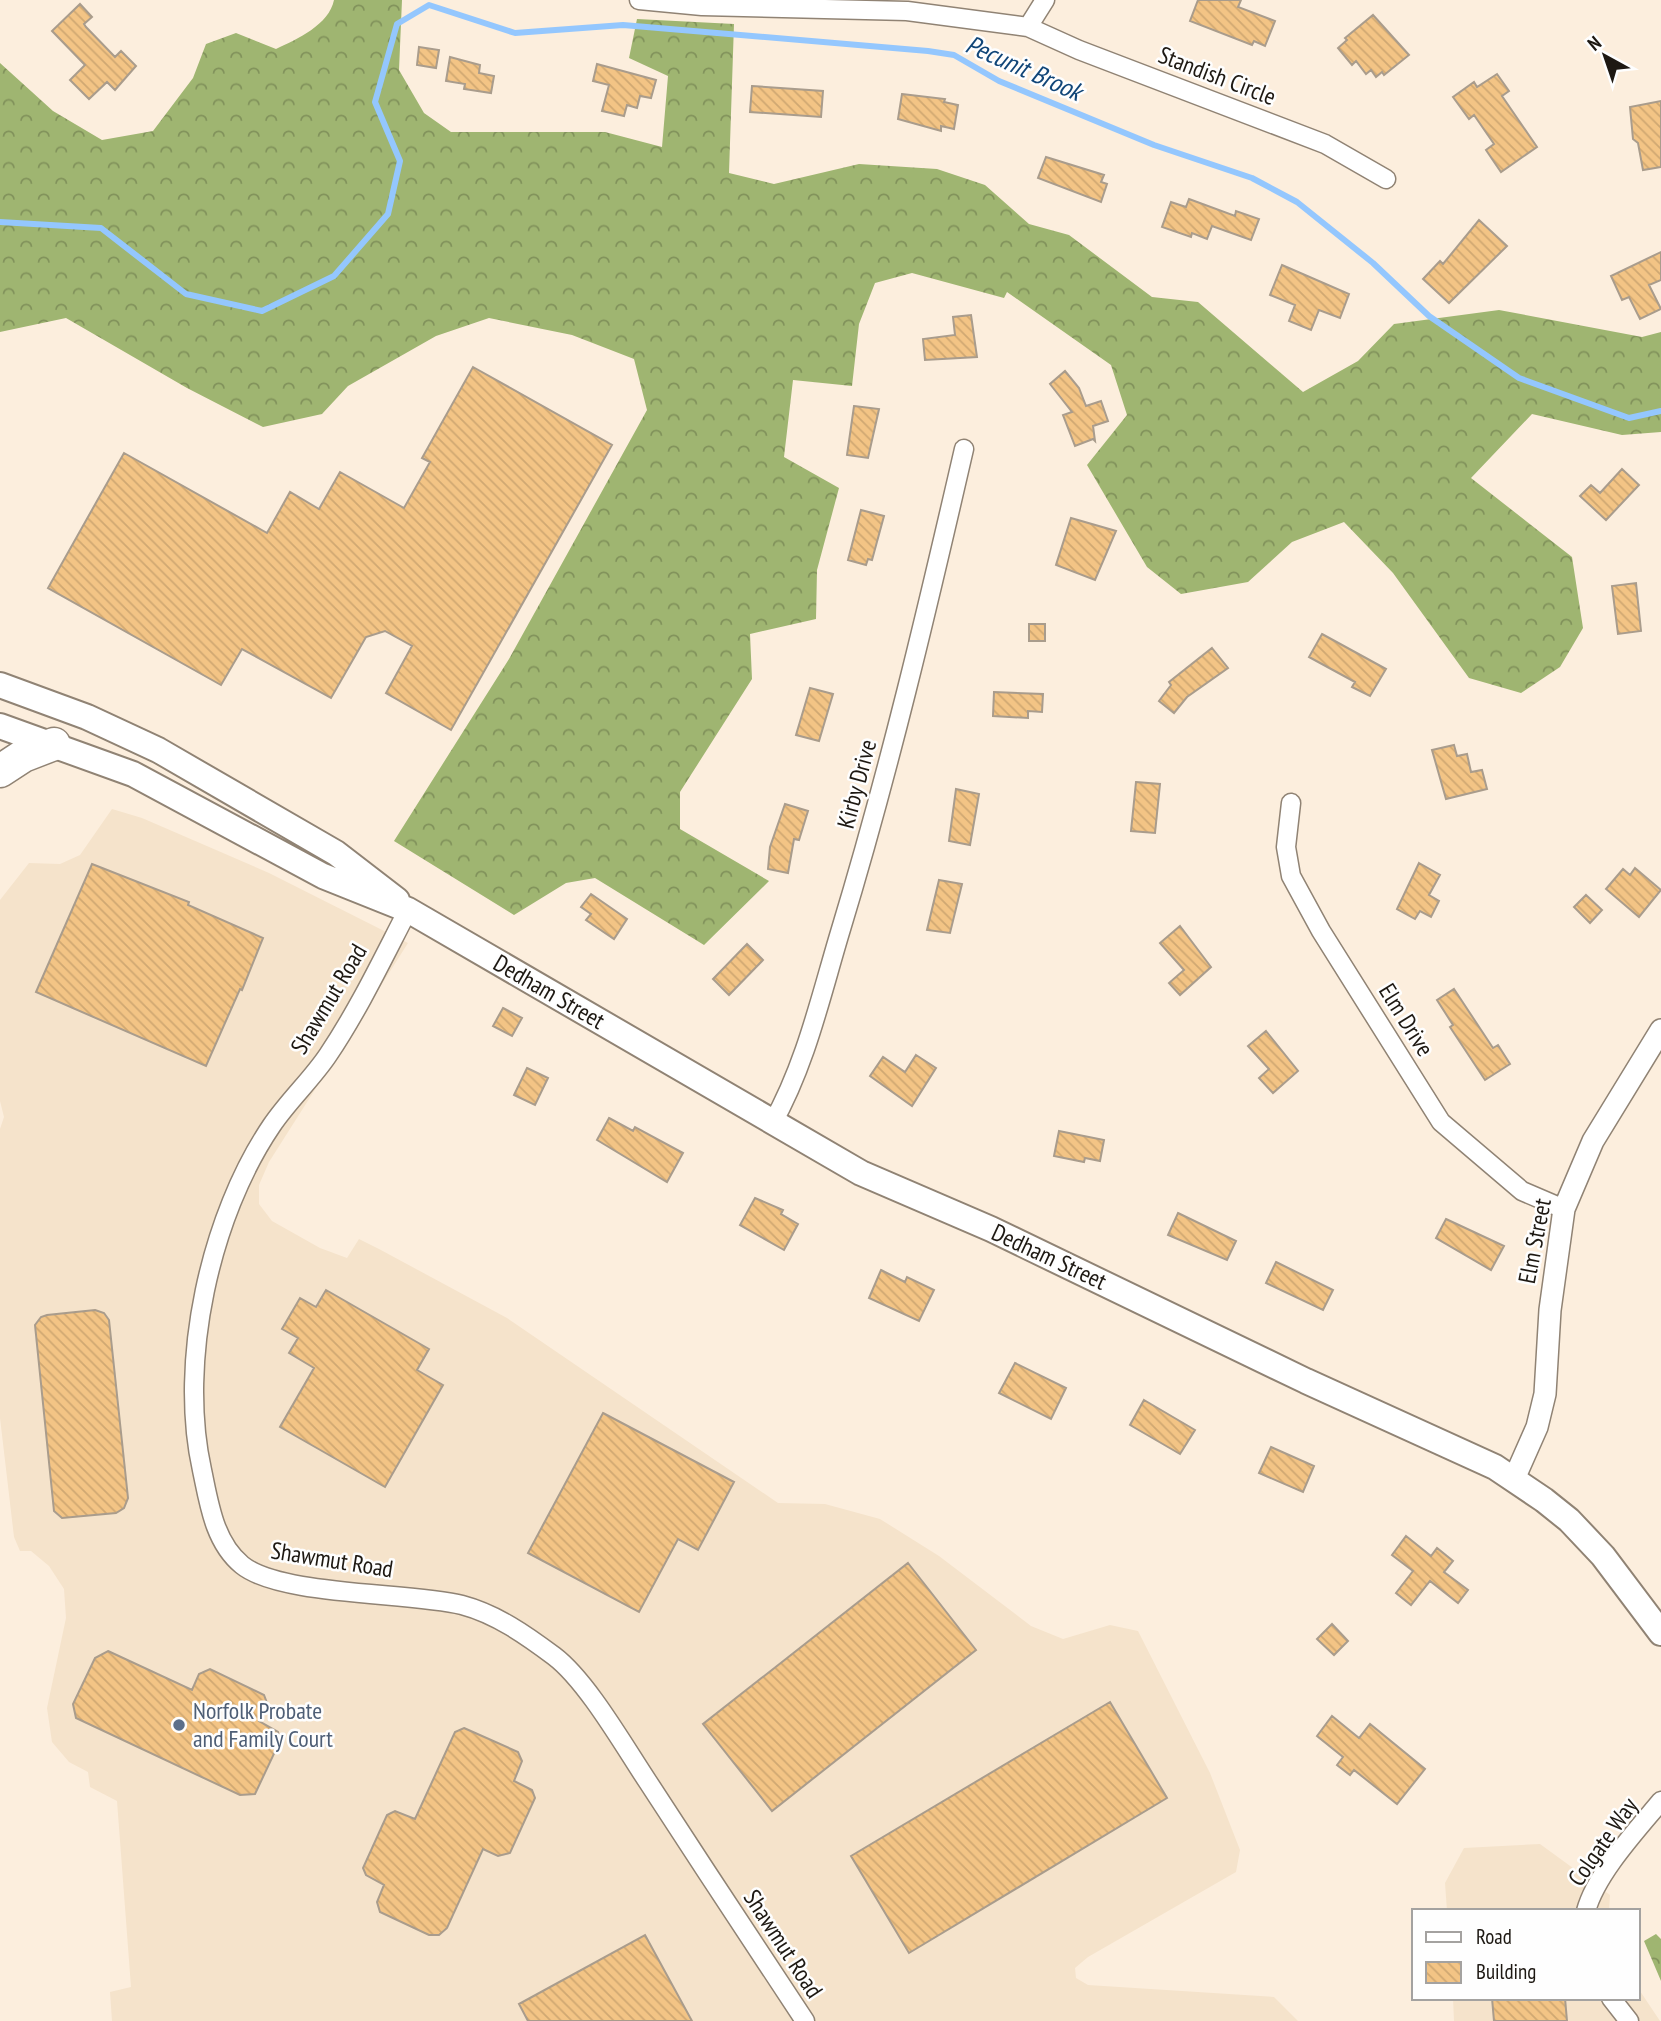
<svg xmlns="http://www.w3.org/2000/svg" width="1661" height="2021" font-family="'PT Sans Narrow',sans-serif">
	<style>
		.built { fill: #f5e3cb }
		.forest { fill: url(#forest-crowns) }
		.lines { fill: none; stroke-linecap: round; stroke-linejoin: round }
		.stream { stroke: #94c7fe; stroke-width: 6 }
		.building { fill: url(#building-back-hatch); stroke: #a99c8c; stroke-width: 2 }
		.minor-casing { stroke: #908374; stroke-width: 21 }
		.tertiary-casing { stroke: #908374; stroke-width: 24 }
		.secondary-casing { stroke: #908374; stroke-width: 28 }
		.motorway-casing { stroke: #908374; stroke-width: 35 }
		.minor { stroke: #fff; stroke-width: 18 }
		.tertiary { stroke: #fff; stroke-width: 21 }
		.secondary { stroke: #fff; stroke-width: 24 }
		.motorway { stroke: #fff; stroke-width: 32 }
		.service-dot { fill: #5c6f8a; stroke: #fefefe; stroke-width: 2.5 }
		.labels { text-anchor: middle; stroke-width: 5; stroke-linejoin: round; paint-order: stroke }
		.street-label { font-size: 24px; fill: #1d1812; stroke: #fefefe }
		.service-label { font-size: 24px; fill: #4e5e75; stroke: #fefefe; text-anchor: start }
		.water-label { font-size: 26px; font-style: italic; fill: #114678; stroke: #fefefe }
	</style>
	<defs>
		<pattern id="forest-crowns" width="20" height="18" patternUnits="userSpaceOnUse" patternTransform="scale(1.75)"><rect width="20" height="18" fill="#9fb571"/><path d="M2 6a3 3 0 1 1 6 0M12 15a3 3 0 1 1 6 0" fill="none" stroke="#81925b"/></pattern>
		<pattern id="building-back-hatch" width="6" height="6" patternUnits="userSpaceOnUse" patternTransform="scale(1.75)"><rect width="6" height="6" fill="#f3c485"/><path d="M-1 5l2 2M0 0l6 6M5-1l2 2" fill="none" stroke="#d0a872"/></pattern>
	</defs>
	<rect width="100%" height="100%" fill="#fceedd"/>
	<path class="built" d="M112,809l30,9 127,55 139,70 -139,219 -10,23v19l13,17 48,27 27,10 12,-19 20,10 128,69 271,185 47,1 55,15 59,37 92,70 32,13 47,-14 28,6 72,142 30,77 -4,22 -148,85 -13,11 1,10 12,7 186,12 24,24h-1186l-2,-29 21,-5 -14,-186 -27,-14 -2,-15 -19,-10 -17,-20 -5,-34 19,-90 -2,-29 -15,-23 -18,-15h-11l-6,-14 -14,-119v-289l4,-12 -4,-16v-201l29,-37 31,1 20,-9z
		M1540,1844l70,51 -1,16h-162l-2,-28 19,-35z
		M1638,1988l22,33h-206l-1,-23h185z"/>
	<path class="forest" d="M334,0h68l-3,70 25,43 27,19h154l57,15 6,-71 -39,-18 8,-39 97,5 -5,149 45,11 85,-20 78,5 48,16 44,39 40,11 83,62 46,5 105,90 55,-31 36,-37 105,-14 143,27 19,-5v100l-39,3 -90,-21 -61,64 101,79 11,71 -23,39 -39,26 -52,-15 -76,-105 -49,-51 -52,20 -44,40 -67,12 -34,-27 -60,-102 40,-50 -16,-50 -104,-73 -3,6 -92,-25 -37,10 -16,41 -7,62 -59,-6 -9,77 55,31 -22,82 -1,49 -66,15 2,45 -72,113v37l89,52 -65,64 -109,-67 -29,5 -52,32 -120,-74 115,-182 138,-249 -13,-51 -62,-24 -83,-17 -53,18 -88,50 -26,28 -59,13 -76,-39 -121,-70 -66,14v-269l53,48 49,29 51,-9 40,-53 13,-34 30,-11 40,16c21,-10 53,-24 58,-49z
		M1656,1934l5,5v42l-17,-40z"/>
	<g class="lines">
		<path class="stream" d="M0,222l101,6 85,66 76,17 72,-35 54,-62 12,-53 -25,-59 22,-78 32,-19 86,28 108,-8 305,26 26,4 45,26 155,64 98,33 45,24 76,61 56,53 90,62 110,40 32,-7"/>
	</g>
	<path class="building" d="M1198,0h43l-3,7 37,14 -10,25 -11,-5 -2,4 -62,-24z
		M80,4l12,13 -8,7 2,3 29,30 6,-6 15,15 -21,24 -8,-8 -18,17 -19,-19 15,-15 -33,-34z
		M1373,15l36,40 -25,20 -2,-3 -6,5 -5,-7 -5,4 -10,-13 -4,4 -14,-17 9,-8 -2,-2z
		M419,47l20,3 -3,18 -19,-3z
		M450,57l30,8 -1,8 15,3 -3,17 -27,-4 1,-5 -19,-3z
		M597,64l59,16 -5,18 -11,-2 -3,12 -10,-3 -3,11 -22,-5 7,-26 -16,-4z
		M1497,74l12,17 -7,5 35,51 -36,25 -15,-22 8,-6 -20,-29 -5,4 -16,-22 21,-15 3,5z
		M752,86l71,5 -2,26 -71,-5z
		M902,94l43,5 -1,3 14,3 -4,24 -13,-3v5l-43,-12z
		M1661,101v66l-18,3 -5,-27 -5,-4 -3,-32z
		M1046,157l58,18 -3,7 6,2 -6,18 -63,-24z
		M1189,199l46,17 1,-5 23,8 -8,21 -39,-14 -5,13 -15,-6 -1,4 -29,-10 9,-25 15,5z
		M1479,220l28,26 -58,57 -26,-24 17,-18 3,3z
		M1661,252v28l-12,5 12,24 -21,10 -11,-22 -7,3 -11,-24z
		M1282,265l67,29 -9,24 -21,-8 -8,20 -22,-9 6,-16 -25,-10z
		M971,315l6,42 -52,3 -2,-21 32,-4 -2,-18z
		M473,367l139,78 -161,285 -65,-37 26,-47 -27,-15 -19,6 -35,61 -89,-49 -21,36 -173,-97 76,-135 143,80 23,-41 29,17 21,-37 64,36 26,-46 -8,-4z
		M1065,371l14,17 7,18 15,-5 7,20 -15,5 2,15 -2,-2 -18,7 -12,-31 9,-3 -22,-28z
		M854,406l25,3 -11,49 -21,-3z
		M1622,469l17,16 -33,35 -26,-24 11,-11 9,8z
		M861,510l23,6 -12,44 -4,-1 -2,6 -18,-5z
		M1071,518l45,13 -21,49 -39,-15z
		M1636,583l5,48 -23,3 -6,-48z
		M1029,624h16v17h-16z
		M1322,634l64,35 -16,27 -18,-9 3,-5 -46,-25z
		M1212,648l16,20 -41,29 -13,16 -15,-12 12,-16 -2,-3z
		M810,688l23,6 -14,47 -23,-6z
		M994,692l49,2 -1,18 -14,-1v7l-35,-2z
		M1454,745l3,11 10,-2 4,18 11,-2 5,19 -41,10 -14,-49z
		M1136,782l24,2 -5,49 -24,-2z
		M956,789l23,5 -9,51 -21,-4z
		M785,804l23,7 -9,29 -5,-1 -6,34 -20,-4 2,-22z
		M1419,863l21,12 -11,20 10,6 -8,16 -11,-6 -5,8 -18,-10z
		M92,864l97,38 -1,3 75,33 -21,52 -2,-1 -34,77 -170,-74z
		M1635,868l26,22 -22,27 -33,-28 17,-20 7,6z
		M939,880l23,4 -12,49 -23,-3z
		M591,894l36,25 -13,20 -28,-19 5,-6 -10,-7z
		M1586,895l16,15 -12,13 -16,-16z
		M1180,926l31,41 -31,28 -11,-12 15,-13 -24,-27z
		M747,944l16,16 -34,35 -16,-16z
		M1454,989l39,59 5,-3 12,19 -25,16 -35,-53 3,-2 -16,-25z
		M503,1008l19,10 -10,18 -19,-10z
		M1266,1031l32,40 -25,22 -14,-15 10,-9 -21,-23z
		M916,1055l20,13 -24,38 -42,-30 13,-19 22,15z
		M527,1068l21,10 -13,27 -21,-10z
		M609,1118l24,13 2,-4 48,26 -16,29 -70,-42z
		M1059,1131l45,9 -4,21 -15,-3 -1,4 -30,-6z
		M755,1198l28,12 -2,4 17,10 -14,26 -44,-25z
		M1178,1213l58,28 -9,19 -59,-25z
		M1446,1219l58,27 -13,24 -55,-32z
		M1276,1262l57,28 -10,20 -57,-27z
		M881,1270l24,12 2,-5 27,13 -15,31 -50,-23z
		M326,1290l103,59 -12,21 26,15 -58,102 -105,-60 34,-59 -25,-15 9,-15 -16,-9 18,-31 16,9z
		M95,1310l9,3 5,7 19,178 -4,10 -8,5 -54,5 -8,-7 -19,-186 6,-8 6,-2z
		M1015,1363l51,25 -15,31 -52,-26z
		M1144,1400l51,30 -15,24 -50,-29z
		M603,1413l131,69 -36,68 -20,-11 -39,73 -111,-59z
		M1271,1447l43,19 -11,26 -44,-19z
		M1406,1536l25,20 6,-8 16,13 -9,11 24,18 -10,13 -28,-22 -19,24 -15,-12 17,-22 -21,-16z
		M908,1563l68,87 -204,161 -69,-87z
		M1332,1624l16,17 -14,14 -17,-16z
		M108,1651l84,39 7,-16 11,-5 54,26 3,8 -8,18 19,11 2,9 -25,53 -15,1 -164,-77 -3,-14 22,-46z
		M1110,1702l57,96 -258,155 -58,-97z
		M1332,1716l27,22 11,-14 55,45 -28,35 -43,-34 -4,5 -13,-10 6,-8 -26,-21z
		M464,1728l54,24 4,9 -8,20 18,9 3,8 -25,55 -12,3 -15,-7 -36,79 -8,7h-10l-49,-23 -3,-10 7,-17 -18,-10 -3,-7 24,-53 8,-4 20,8 40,-87z
		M645,1935l47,86h-164l-9,-17z
		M1492,1998h73l2,23h-73z"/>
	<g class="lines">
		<g class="minor-casing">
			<path id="minor" d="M639,0l63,6 205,5 121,16 51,23 246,94 61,35
				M1028,27l17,-27
				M1291,803l-5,44 5,29 30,55 120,191 81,69 42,18
				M408,910c-25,48 -49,99 -80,145 -16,24 -39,45 -56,70 -62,91 -94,237 -70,345 7,33 12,72 40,95 38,31 167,27 220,40 34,9 64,30 92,51 33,25 70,90 94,126 52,80 104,159 157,239
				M772,1124c34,-60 49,-129 69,-195 48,-158 86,-319 123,-480
				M1586,1911c10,-37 50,-80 75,-110
				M1611,1998l18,23"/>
		</g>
		<g class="tertiary-casing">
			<path id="tertiary" d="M1514,1479l23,-52 8,-33 5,-84 14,-101 29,-68 68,-111"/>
		</g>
		<g class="secondary-casing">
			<path id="secondary" d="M0,685l87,32 71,33 178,103 61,47
				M0,726l133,48 190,102 85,34 453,263 130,56 315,152 189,86 49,33 25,20 34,36 58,77"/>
		</g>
		<g class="motorway-casing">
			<path id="motorway" d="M0,771l23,-15 31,-12"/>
		</g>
		<use href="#minor" class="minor"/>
		<use href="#tertiary" class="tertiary"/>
		<use href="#secondary" class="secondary"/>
		<use href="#motorway" class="motorway"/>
	</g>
	<circle class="service-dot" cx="179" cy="1725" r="7"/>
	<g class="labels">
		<g class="street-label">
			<text transform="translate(1217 76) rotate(21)" y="8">Standish Circle</text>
			<text transform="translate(857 784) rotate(-75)" y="8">Kirby Drive</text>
			<text transform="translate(549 992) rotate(30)" y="8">Dedham Street</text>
			<text transform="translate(329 999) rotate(-59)" y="8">Shawmut Road</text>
			<text transform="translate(1406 1020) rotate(58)" y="8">Elm Drive</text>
			<text transform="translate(1535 1241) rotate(-79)" y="8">Elm Street</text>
			<text transform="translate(1049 1257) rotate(25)" y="8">Dedham Street</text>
			<text transform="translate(332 1560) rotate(9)" y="8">Shawmut Road</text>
			<text transform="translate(1603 1842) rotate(-55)" y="8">Colgate Way</text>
			<text transform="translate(783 1944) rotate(57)" y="8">Shawmut Road</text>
		</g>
		<g class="service-label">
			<text x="193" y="1719">Norfolk Probate<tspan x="193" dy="28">and Family Court</tspan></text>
		</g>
		<g class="water-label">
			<text transform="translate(1024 68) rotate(24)" y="9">Pecunit Brook</text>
		</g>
	</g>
	<rect x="1412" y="1909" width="228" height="91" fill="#fefefe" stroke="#a4a2a0" stroke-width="2"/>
	<rect x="1426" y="1932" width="35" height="10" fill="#ffffff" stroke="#a4a2a0" stroke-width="2"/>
	<text x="1476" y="1944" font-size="21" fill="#1d1812">Road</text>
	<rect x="1426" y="1962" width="35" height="21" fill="url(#building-back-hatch)" stroke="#a4a2a0" stroke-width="2"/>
	<text x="1476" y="1979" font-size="21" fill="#1d1812">Building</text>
	<g transform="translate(1605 56) rotate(320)" stroke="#fefefe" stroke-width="5" paint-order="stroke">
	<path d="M0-5L12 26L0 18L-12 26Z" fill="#1d1812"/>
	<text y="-10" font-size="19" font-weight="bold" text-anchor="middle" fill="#1d1812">N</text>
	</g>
</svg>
